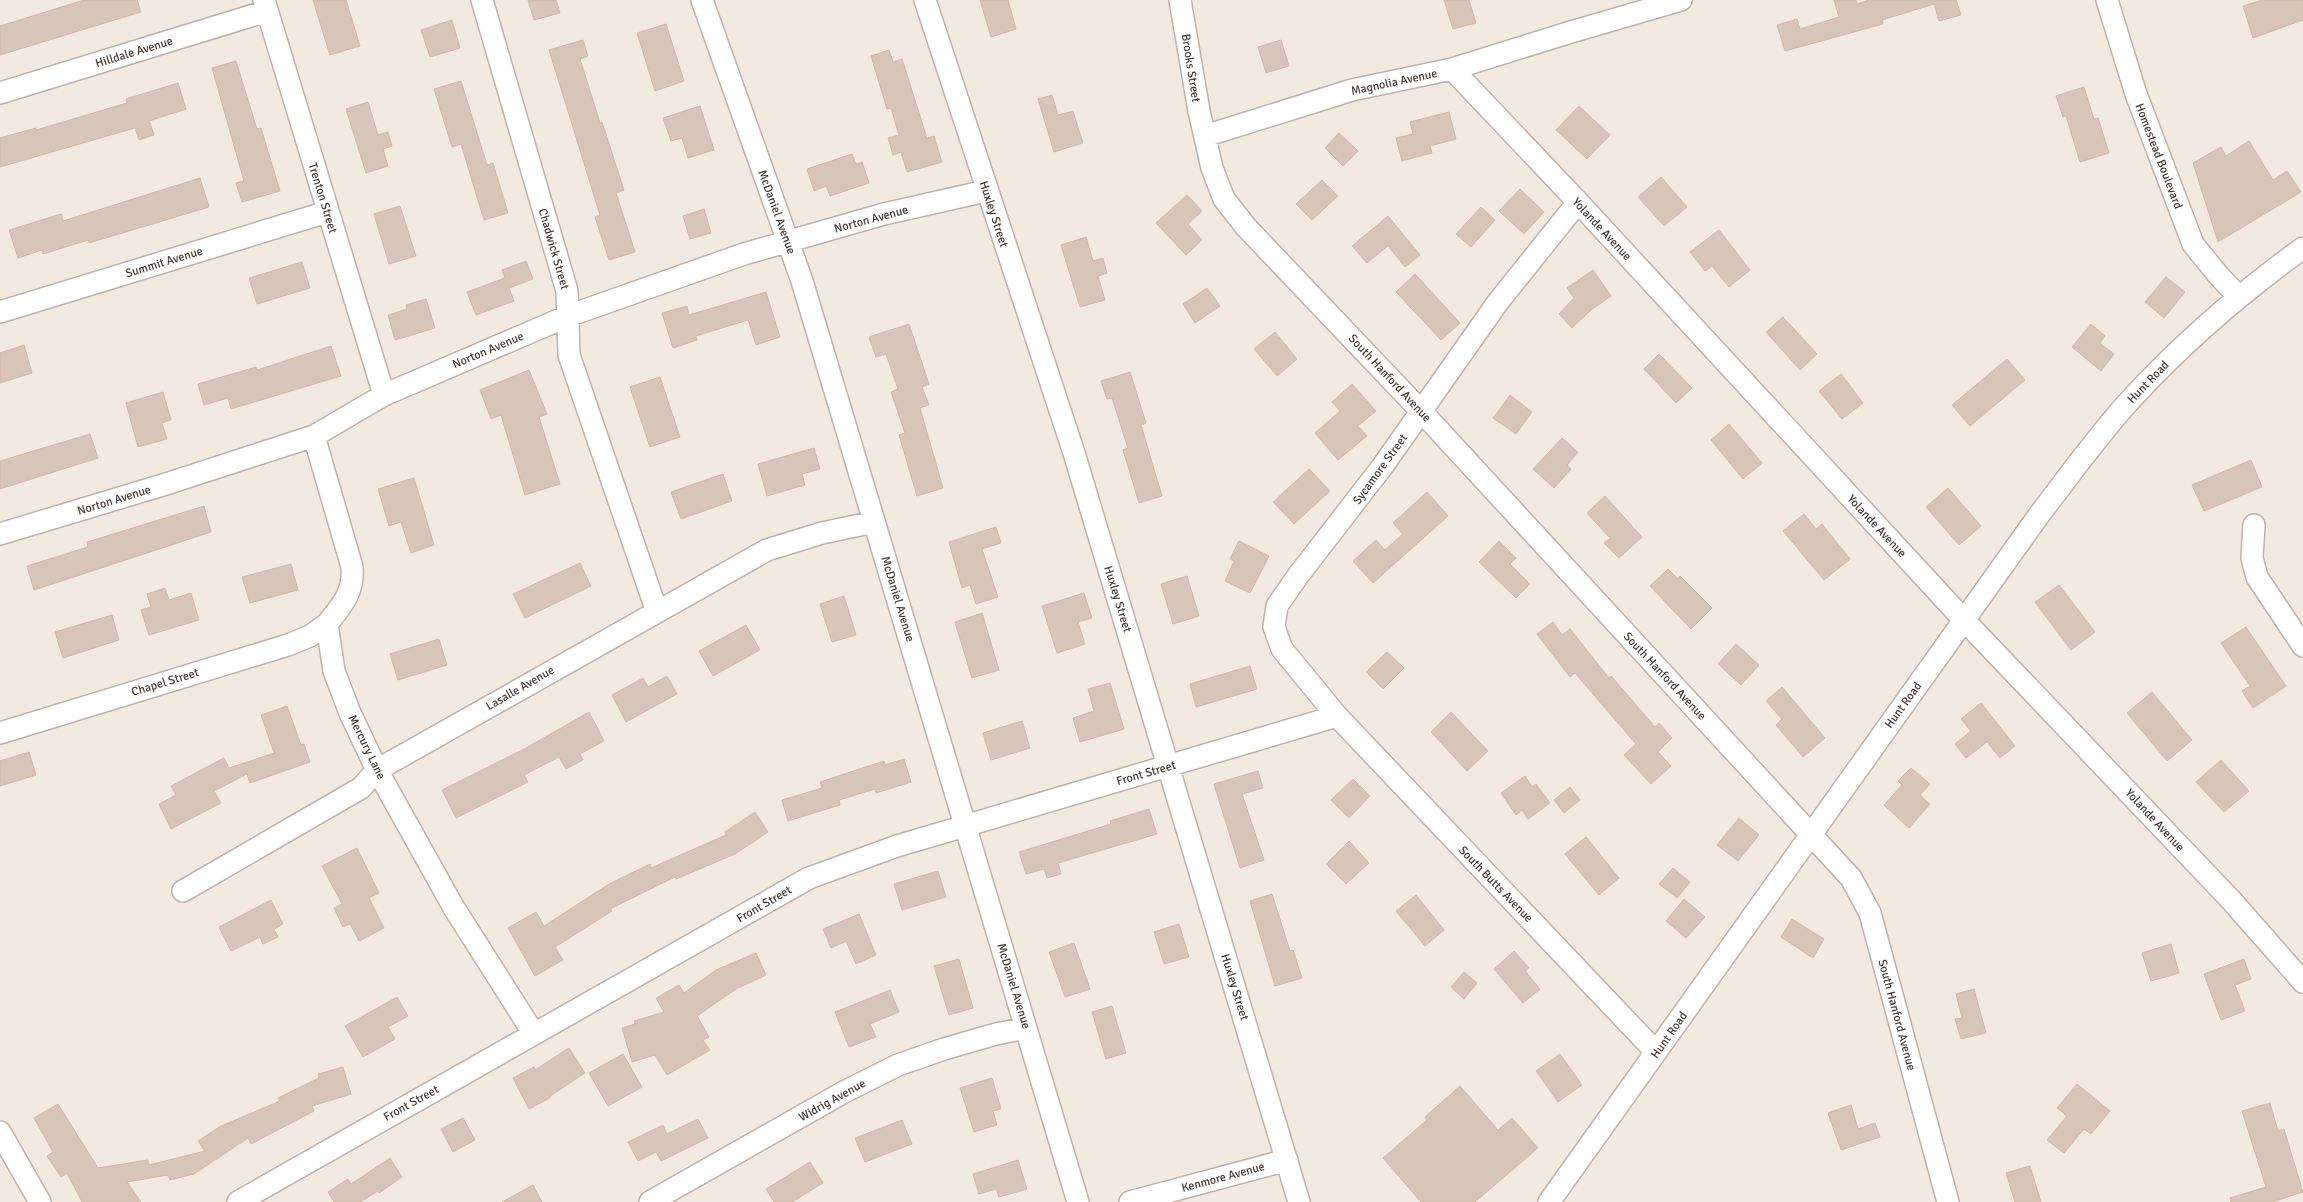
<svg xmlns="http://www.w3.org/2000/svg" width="2303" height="1202" font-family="Signika,sans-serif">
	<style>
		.building { fill: #d8c5b9; stroke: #d0b8a9 }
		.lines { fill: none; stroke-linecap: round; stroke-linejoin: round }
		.minor-casing { stroke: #c1b2a7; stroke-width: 24 }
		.minor { stroke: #fff; stroke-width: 21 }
		.labels { text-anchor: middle; stroke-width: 4; stroke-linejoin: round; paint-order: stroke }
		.street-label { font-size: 12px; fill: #443932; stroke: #fff }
	</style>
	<rect width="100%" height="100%" fill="#f2eae1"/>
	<path class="building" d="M84,0h53l4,12 -141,43v-29z
		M313,0h33l14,46 -30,9z
		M528,0h28l4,13 -26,7z
		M980,0h28l8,29 -25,8z
		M1444,0h25l7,23 -23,6z
		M1834,0h22l1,4 12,-4h87l5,15 -22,6 -5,-17 -52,16 1,4 -98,27 -8,-26 20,-6 3,10 39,-12z
		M2263,0h40v20l-50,18 -10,-32z
		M452,20l8,28 -30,9 -9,-27z
		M666,24l18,57 -29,10 -18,-58z
		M583,40l5,16 -8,3 20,64 2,-1 22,68 -8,3 19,59 -26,8 -14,-43 5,-2 -51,-165z
		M1281,40l8,26 -23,7 -8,-26z
		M889,50l4,12 9,-3 25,79 7,-2 8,26 -35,10 -6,-20 -8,3 -5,-17 11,-3 -8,-27 -4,1 -16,-53z
		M236,61l21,68 4,-1 19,63 -38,11 -6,-19 8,-2 -32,-113z
		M461,81l26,84 6,-2 15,50 -24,7 -23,-76 -9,3 -18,-58z
		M178,83l8,26 -37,12 5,14 -15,5 -4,-12 -135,39v-29l36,-10v2l91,-27 -1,-4z
		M2084,87l10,32 4,-1 11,35 -29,9 -14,-46 -3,1 -7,-21z
		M1052,95l6,20 15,-4 10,32 -29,9 -16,-53z
		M368,102l10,33 10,-3 4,14 -9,3 5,17 -22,7 -20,-64z
		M700,106l14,44 -26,8 -6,-20 -11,3 -8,-23z
		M1579,106l31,29 -23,24 -31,-29z
		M1449,112l7,27 -26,7 2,7 -30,8 -6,-23 17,-4 -3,-12z
		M1339,133l19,18 -15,15 -18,-18z
		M2249,141l24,39 14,-9 14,21 -83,50 -25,-79 28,-16 5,9z
		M852,154l4,10 6,-2 7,21 -39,13 -4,-10 -12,5 -7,-22z
		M1661,177l26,30 -23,19 -26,-29z
		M200,178l9,29 -120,36 -1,-3 -45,14 -1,-4 -24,8 -9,-28 52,-16 2,7z
		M1322,180l16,16 -26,24 -16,-16z
		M1520,189l24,23 -20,22 -25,-23z
		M1187,195l15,16 -14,13 14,16 -16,15 -30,-32z
		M400,206l16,50 -27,8 -15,-50z
		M1481,207l14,13 -24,27 -15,-13z
		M704,209l7,24 -21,6 -7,-23z
		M1388,216l32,39 -15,12 -17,-21 -21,17 -15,-17z
		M1719,230l31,40 -21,17 -17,-21 -7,5 -15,-19z
		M1086,237l7,24 10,-3 4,15 -9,3 7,24 -25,7 -19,-62z
		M526,261l7,18 -24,9 5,13 -38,14 -9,-23 38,-14 -3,-8z
		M302,262l8,26 -53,16 -8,-26z
		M1593,270l18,26 -20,14 -19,18 -13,-14 15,-16 -7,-10z
		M1415,274l45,49 -19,17 -45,-48z
		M2166,277l19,15 -21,26 -19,-16z
		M1207,288l13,18 -25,17 -12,-19z
		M766,292l14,45 -24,8 -8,-25 -52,16 1,4 -24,8 -11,-35 25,-7 2,9z
		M426,299l9,29 -40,12 -7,-25 19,-6 -1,-4z
		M1783,317l34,37 -17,16 -34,-38z
		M909,324l20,60 -7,3 7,18 -9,3 23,80 -26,8 -18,-61 6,-2 -14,-41 7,-3 -12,-35 -10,3 -7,-20z
		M2091,324l14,12 -5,7 14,11 -13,17 -29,-24z
		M1275,332l22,27 -20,17 -23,-27z
		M24,345l8,28 -32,10v-30z
		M331,346l10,30 -110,33 -3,-11 -24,7 -6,-21 58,-17 1,3z
		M1659,354l33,34 -16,15 -32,-34z
		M2007,359l18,21 -55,46 -18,-21z
		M529,370l18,44 -8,3 21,67 -35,11 -24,-80 -10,4 -11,-29z
		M1130,372l16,51 -5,2 21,71 -23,7 -16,-53 5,-2 -16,-50 -5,1 -6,-18z
		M1841,374l22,29 -21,16 -23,-28z
		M660,377l20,60 -30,10 -20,-60z
		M1352,384l24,27 -18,15 9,10 -29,24 -23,-27 25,-22 -8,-9z
		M163,392l8,28 -9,3 5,16 -29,8 -12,-44z
		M1510,395l22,17 -16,22 -23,-16z
		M1729,424l33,39 -19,16 -32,-39z
		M90,434l8,24 -98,31v-28z
		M1562,438l16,14 -11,13 4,4 -17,19 -21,-19z
		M814,448l6,21 -18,5 3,11 -38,11 -9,-32z
		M2251,460l11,27 -58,24 -12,-26z
		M1309,469l21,22 -36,33 -21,-22z
		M723,474l9,27 -51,18 -10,-27z
		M414,478l20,67 -23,8 -10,-31 -12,4 -11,-37z
		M1948,488l33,38 -22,19 -33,-38z
		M1427,492l21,24 -75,67 -20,-22 23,-21 9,10 18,-16 -10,-11z
		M1605,496l37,41 -23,21 -15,-15 6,-5 -23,-25z
		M204,506l7,26 -177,58 -7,-24 61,-19 -1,-5z
		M1804,514l12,15 6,-5 28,35 -26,21 -41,-49z
		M996,527l5,16 -19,6 16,48 -22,7 -6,-19 -8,3 -13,-46z
		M1239,541l30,15 -19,37 -25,-12 9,-20 -4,-2z
		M1499,541l17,17 -6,6 20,20 -14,14 -37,-36z
		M580,563l11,23 -66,32 -12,-24z
		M291,564l7,26 -48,13 -8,-26z
		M1668,569l10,10 2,-3 32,32 -21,21 -41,-43z
		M1187,576l12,40 -26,8 -12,-40z
		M2059,585l36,47 -24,18 -36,-48z
		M165,588l4,12 22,-7 8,27 -50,15 -8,-25 10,-3 -4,-13z
		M1084,593l8,25 -14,4 7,22 -28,9 -15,-47z
		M844,596l12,39 -24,7 -12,-38z
		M982,613l17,57 -27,8 -17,-56z
		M112,615l7,25 -56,18 -8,-26z
		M1553,622l9,13 8,-6 39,49 2,-2 44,51 4,-4 13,15 -14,14 13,14 -20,18 -27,-29 12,-11 -61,-71 -5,4 -33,-43z
		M746,625l14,25 -47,26 -14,-25z
		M2246,627l40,59 -33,22 -11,-17 8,-5 -29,-43z
		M439,639l8,26 -49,15 -8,-26z
		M1736,644l23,21 -18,20 -23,-21z
		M1387,652l17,16 -21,21 -17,-17z
		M1250,666l7,23 -61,18 -6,-23z
		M667,676l10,18 -51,28 -14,-27 31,-17 5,9z
		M1110,683l14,46 -44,13 -7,-24 21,-7 -6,-22z
		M1782,687l43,51 -22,19 -27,-32 6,-6 -16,-18z
		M2152,692l40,48 -25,21 -40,-48z
		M1981,703l34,43 -15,12 -13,-16 -21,16 -11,-14 16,-13 -10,-12z
		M287,706l14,39 3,-1 6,18 -60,21 -3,-9 -33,17 7,12 -50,26 -12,-25 17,-9 -5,-9 53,-28 5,10 45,-15 -13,-38z
		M589,712l15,29 -24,13 3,6 -17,9 -7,-12 -35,18 4,7 -72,36 -14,-28 84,-42z
		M1451,712l37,39 -21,20 -36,-39z
		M1022,721l8,27 -39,12 -8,-27z
		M29,752l7,23 -36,11v-25z
		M904,759l7,23 -35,11 -1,-4 -36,11 1,5 -52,16 -6,-21 40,-12 -2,-6 64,-21 1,4z
		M2221,760l28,31 -25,21 -28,-30z
		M1911,768l19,16 -10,11 10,9 -21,24 -25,-23 18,-20 -4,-4z
		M1258,771l5,17 -21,6 22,66 -24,8 -26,-84z
		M1525,776l7,11 4,-3 14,19 -22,16 -6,-9 -6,5 -15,-22z
		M1353,779l17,17 -21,22 -18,-18z
		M1570,787l10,13 -16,13 -10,-13z
		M1149,809l8,25 -99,29 3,11 -14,4 -3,-9 -18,5 -7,-22 92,-28 -1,-3z
		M755,812l13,20 -33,22 -59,25 -1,-2 -65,32 2,2 -57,36 8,13 -28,16 -27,-48 28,-16 8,14 65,-42 41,-20 1,4 75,-33 -1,-3z
		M1739,818l20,17 -21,26 -21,-16z
		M1586,837l33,41 -20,17 -34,-41z
		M1349,841l20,22 -23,21 -20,-20z
		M357,848l22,45 -10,5 15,30 -25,13 -9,-17 -7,3 -9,-19 8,-4 -20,-38z
		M1673,868l17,14 -13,16 -18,-14z
		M938,871l8,26 -44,13 -8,-26z
		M1272,894l18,57 3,-1 9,28 -27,8 -25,-85z
		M1416,895l28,35 -19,16 -29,-35z
		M1684,899l21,18 -19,21 -20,-17z
		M271,900l12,24 -9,5 4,8 -15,7 -3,-7 -29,14 -12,-24z
		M859,914l17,41 -20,9 -10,-23 -15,7 -8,-19z
		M1792,919l32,20 -11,19 -32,-21z
		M1179,924l10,33 -25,7 -10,-32z
		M1074,943l16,46 -25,8 -16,-45z
		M2171,944l8,29 -28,8 -9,-28z
		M1514,951l15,17 -4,3 15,18 -17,14 -29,-34z
		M756,953l10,22 -30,14 -39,27 12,21 -6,3 7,10 -43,25 -12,-20 -23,7 -10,-34 13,-4 -1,-3 30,-9 -8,-14 23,-13 5,8 32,-23z
		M959,959l14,49 -24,7 -15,-49z
		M2244,959l7,20 -16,6 10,26 -24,9 -17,-46z
		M1464,972l13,11 -13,16 -13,-12z
		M1974,989l12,44 -25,6 -6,-20 7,-1 -6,-24z
		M890,990l9,22 -29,12 6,13 -27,10 -14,-35z
		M397,997l11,19 -20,11 7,12 -32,18 -18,-31z
		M1112,1006l14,47 -20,6 -14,-47z
		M569,1048l16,25 -36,24 1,1 -21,11 -16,-31 21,-11 1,3z
		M623,1054l19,33 -34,19 -19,-33z
		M1560,1054l22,31 -24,17 -22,-31z
		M343,1067l8,27 -39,12 2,5 -63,33 -3,-6 -54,36 -24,6 -2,-5 -41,7 14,20h-59l-15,-29 -6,4 -14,-21 6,-4 -19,-34 24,-14 40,64 50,-8 1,5 56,-14 -7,-10 21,-14 61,-26 -2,-3 41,-20 -1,-4z
		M992,1078l9,31 -8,2 4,14 -23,7 -14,-44z
		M2077,1084l33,27 -19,23 -7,-5 -20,24 -17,-13 20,-24 -10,-8z
		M1460,1086l38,44 14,-12 26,30 -63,54h-54l-38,-44 44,-38 -2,-3z
		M2270,1103l8,28 6,-2 19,63 -31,10h-41l-1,-4 36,-11 -24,-76z
		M1851,1105l7,24 17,-6 5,14 -39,13 -13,-37z
		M463,1118l12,22 -22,12 -12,-23z
		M698,1119l10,19 -47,23 -5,-9 -18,9 -10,-19 35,-17 4,9z
		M902,1120l10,24 -47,18 -10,-24z
		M390,1158l12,19 -23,16 -1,-2 -18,11h-26l-6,-10 20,-13 3,5z
		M1018,1160l9,29 -28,8 -3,-8 -17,5 -6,-20z
		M810,1162l13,21 -31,19h-18l-8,-13z
		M2030,1166l11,36h-26l-9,-29z
		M533,1185l9,17h-40z"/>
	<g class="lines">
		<g class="minor-casing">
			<path id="minor" d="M264,0l120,395
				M482,0l85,291 2,64 88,257
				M702,0l100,281 276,921
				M925,0l149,453 225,749
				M1180,0l19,111 13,57 12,31 22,28 175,184 430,467 19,35 78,289
				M2107,0l29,94 57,150 26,32 20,21
				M1452,69l126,133 386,418 267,280 72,82
				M0,93l267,-82
				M1205,136l147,-46 100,-21 119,-37 110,-32
				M1578,202l-80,100 -116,165 -85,110 -20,29 -3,21 8,22 55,67 319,336
				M0,312l327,-100
				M314,436l38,131c2,26 -10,38 -25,57l7,47 16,42 27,57 77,138 80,126
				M2254,525l-2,33 5,19 46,69
				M0,534l166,-50 148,-48 70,-41 184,-79 176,-62 140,-40 102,-23
				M0,733l288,-88 22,-9 17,-12
				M183,891l178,-103 16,-18 390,-220 55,-17 52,-11
				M0,1132l40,70
				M238,1202l571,-324 88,-32 440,-130
				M650,1202l194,-110 54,-27 46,-16 52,-15 30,-6
				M1130,1202l157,-42
				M1549,1202l490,-687c31,-40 61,-83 95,-119 52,-56 108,-104 169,-148"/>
		</g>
		<use href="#minor" class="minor"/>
	</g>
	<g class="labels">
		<g class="street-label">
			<text transform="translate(134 52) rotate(-17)" y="4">Hilldale Avenue</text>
			<text transform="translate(1191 68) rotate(81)" y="4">Brooks Street</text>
			<text transform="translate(1394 82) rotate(-12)" y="4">Magnolia Avenue</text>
			<text transform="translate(2159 156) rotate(69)" y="4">Homestead Boulevard</text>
			<text transform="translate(323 198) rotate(73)" y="4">Trenton Street</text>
			<text transform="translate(777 212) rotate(70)" y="4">McDaniel Avenue</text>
			<text transform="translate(994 214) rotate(72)" y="4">Huxley Street</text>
			<text transform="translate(871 219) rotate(-15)" y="4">Norton Avenue</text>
			<text transform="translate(1602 229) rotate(47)" y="4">Yolande Avenue</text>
			<text transform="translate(554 249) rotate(74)" y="4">Chadwick Street</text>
			<text transform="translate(164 262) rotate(-17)" y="4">Summit Avenue</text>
			<text transform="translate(488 350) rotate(-23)" y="4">Norton Avenue</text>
			<text transform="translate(1390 378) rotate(47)" y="4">South Hanford Avenue</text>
			<text transform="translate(2148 382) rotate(-46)" y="4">Hunt Road</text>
			<text transform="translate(1380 469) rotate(-54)" y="4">Sycamore Street</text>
			<text transform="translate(114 500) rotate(-17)" y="4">Norton Avenue</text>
			<text transform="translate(1877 526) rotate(47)" y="4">Yolande Avenue</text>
			<text transform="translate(898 599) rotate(73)" y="4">McDaniel Avenue</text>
			<text transform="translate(1118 599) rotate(73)" y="4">Huxley Street</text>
			<text transform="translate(1665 676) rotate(47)" y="4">South Hanford Avenue</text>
			<text transform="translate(165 682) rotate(-17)" y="4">Chapel Street</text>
			<text transform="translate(520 688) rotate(-30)" y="4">Lasalle Avenue</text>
			<text transform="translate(1903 705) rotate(-54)" y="4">Hunt Road</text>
			<text transform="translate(367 747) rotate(64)" y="4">Mercury Lane</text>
			<text transform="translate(1146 773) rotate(-16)" y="4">Front Street</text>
			<text transform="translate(2155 820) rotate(47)" y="4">Yolande Avenue</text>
			<text transform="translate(1496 884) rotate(46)" y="4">South Butts Avenue</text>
			<text transform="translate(764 904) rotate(-30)" y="4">Front Street</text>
			<text transform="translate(1014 986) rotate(73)" y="4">McDaniel Avenue</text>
			<text transform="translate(1235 987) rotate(73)" y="4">Huxley Street</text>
			<text transform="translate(1897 1015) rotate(75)" y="4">South Hanford Avenue</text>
			<text transform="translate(1669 1035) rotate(-55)" y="4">Hunt Road</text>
			<text transform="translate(832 1100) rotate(-29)" y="4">Widrig Avenue</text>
			<text transform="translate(411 1103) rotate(-29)" y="4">Front Street</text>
			<text transform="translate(1223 1177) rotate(-15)" y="4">Kenmore Avenue</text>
		</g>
	</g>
</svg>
